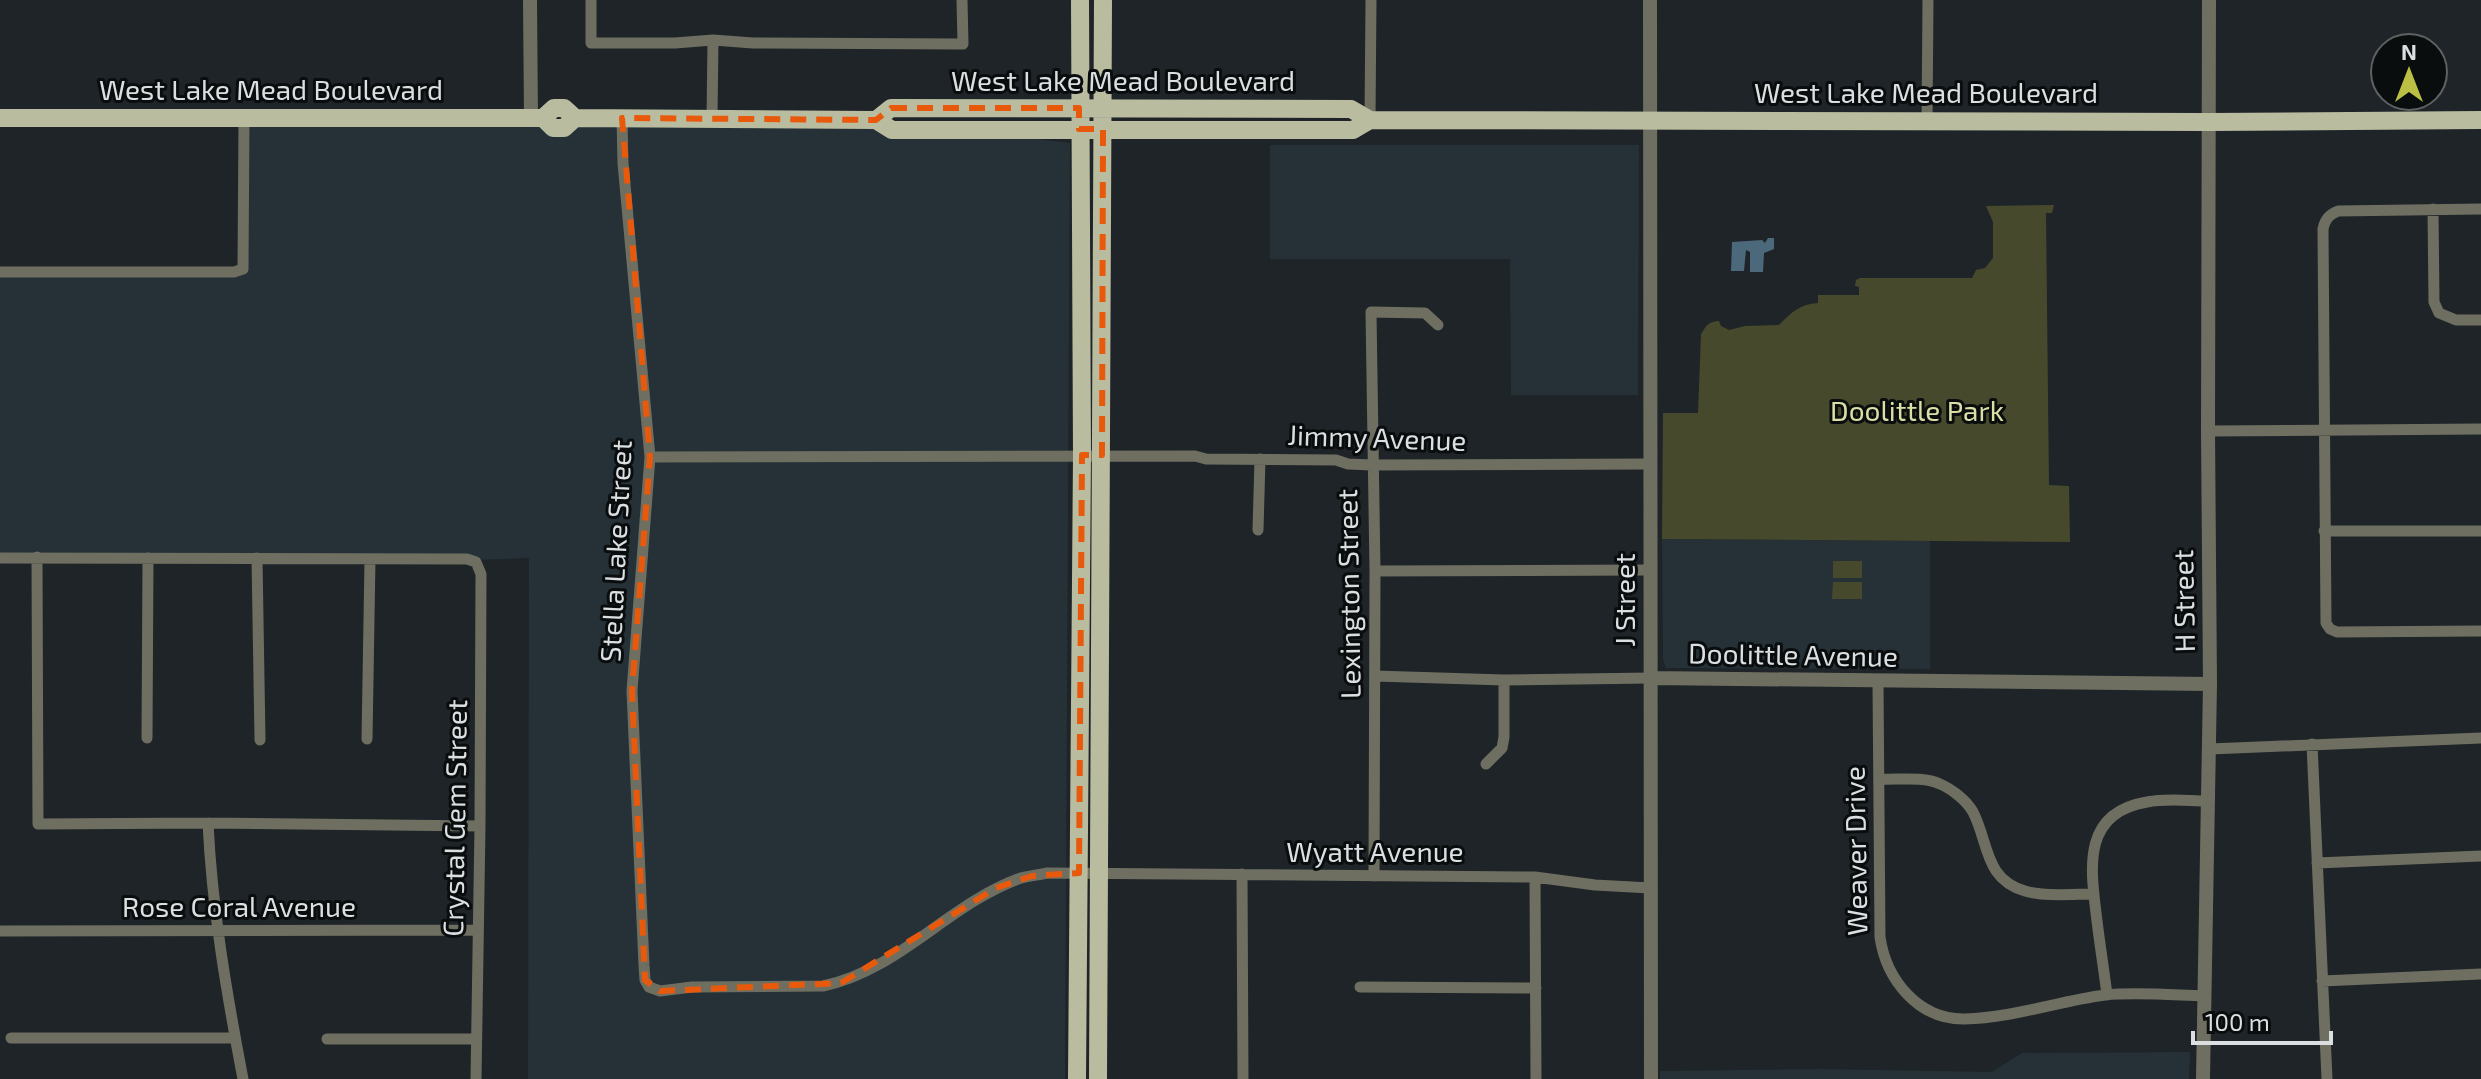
<svg xmlns="http://www.w3.org/2000/svg" width="2481" height="1079" font-family="'Exo 2',sans-serif">
	<style>
		.built { fill: #253137 }
		.green { fill: #47492d }
		.water { fill: #4c697c }
		.lines { fill: none; stroke-linecap: round; stroke-linejoin: round }
		.minor { stroke: #6e6f61; stroke-width: 11 }
		.tertiary { stroke: #6e6f61; stroke-width: 14 }
		.primary { stroke: #babca0; stroke-width: 18 }
		.marked { fill: none; stroke: #e8590c; stroke-width: 6; stroke-dasharray: 16 10; stroke-linejoin: round }
		.labels { text-anchor: middle; stroke-width: 6; stroke-linejoin: round; paint-order: stroke }
		.street-label { font-size: 28px; fill: #dbdfe1; stroke: #0a0d0e }
		.park-label { font-size: 28px; fill: #dbdfa5; stroke: #0a0d0e }
	</style>
	<rect width="100%" height="100%" fill="#1e2428"/>
	<path class="built" d="M244,118l632,2 194,23 -5,936h-537l1,-521 -56,2 -473,-2v-286l243,-3z
		M1270,145h369l-1,250h-127l-1,-136h-240z
		M1662,539l268,2v128l-264,-1 -3,-8z
		M2190,1052l-1,27h-529v-8l161,-2 171,3 30,-19z"/>
	<path class="green" d="M2054,205l-2,8h-6l3,272 20,1 1,56 -408,-3 1,-126h35l3,-79c5,-8 8,-13 18,-13l2,5 8,4 16,-4 34,-1c13,-13 21,-21 39,-22v-8h41v-8l-4,-1 1,-6 4,-2h112l4,-8 9,-2 8,-10v-36l-7,-16z
		M1833,561h29v17h-29z
		M1833,582h29v17h-30z"/>
	<path class="water" d="M1768,238h6v11l-10,4 -1,19h-13v-20l-4,-2 -2,21h-13l1,-29 30,-2 3,3z"/>
	<g class="lines">
		<path class="minor" d="M591,0v43h84l38,-3 40,3 210,1 -1,-44
			M622,118l1,45 27,294 -18,234 12,274 1,15 4,7 11,4 32,-4 131,-1c74,-15 125,-81 195,-107 9,-3 20,-4 30,-6l487,4 60,8 55,3
			M712,119l1,-79
			M1370,120l1,-120
			M1927,121l1,-121
			M2433,209l1,93 5,11 17,7h25
			M2481,209l-143,2c-9,4 -13,8 -15,18l3,394 4,6 7,3 144,-1
			M0,272h234l9,-3 1,-151
			M2208,431l273,-2
			M650,457l545,-1 11,3 130,1 12,4 24,1 279,-1
			M1258,530l2,-71
			M2324,531h157
			M37,557l1,267 170,-1 272,3
			M0,558l467,1 9,3 5,12 -1,252 -4,253
			M257,558l3,182
			M1375,571l275,-1
			M1375,676l129,4 147,-2
			M1878,682l2,255c6,42 38,83 85,82 47,-1 94,-18 140,-24 32,-3 67,0 99,1
			M147,738l1,-180
			M367,739l3,-180
			M2312,744l15,335
			M2210,749l271,-11
			M1486,764l16,-16 2,-11v-57
			M1879,779c19,1 44,-3 61,5 12,5 27,17 33,28 16,31 11,67 52,79 19,6 49,3 69,3
			M208,823c4,86 19,172 35,256
			M2317,863l164,-7
			M1242,874l1,205
			M1374,876l1,-305 -4,-259 54,1 13,12
			M1535,877l1,202
			M0,931l478,-1
			M2322,981l159,-7
			M1360,987l176,1
			M2107,995c-3,-25 -7,-49 -10,-74 -6,-50 -17,-108 50,-119 19,-4 42,-1 62,-1
			M11,1038h224
			M327,1039h149"/>
		<path class="tertiary" d="M530,0l1,118
			M1650,0l1,1079
			M1651,678l559,6
			M2203,1079l7,-395 -2,-253 1,-431"/>
		<path class="primary" d="M0,118h543l11,-10h10l11,10
			M543,118l10,10h11l11,-10 301,2 16,10h461l17,-10
			M876,120l15,-12 460,1 19,11 838,2 273,-2
			M1077,1079l5,-624 -2,-455
			M1098,1079l5,-1079"/>
	</g>
	<path class="marked" d="M891,108h188v21h24l-1,326h-20l-3,418 -47,3 -36,12 -155,95 -181,8 -15,-11 -13,-289 18,-234 -28,-339 254,2z"/>
	<g class="labels">
		<g class="street-label">
			<text x="1123" y="91">West Lake Mead Boulevard</text>
			<text x="271" y="100">West Lake Mead Boulevard</text>
			<text x="1926" y="103">West Lake Mead Boulevard</text>
			<text transform="translate(1377 438) rotate(2)" y="10">Jimmy Avenue</text>
			<text transform="translate(616 551) rotate(-87)" y="10">Stella Lake Street</text>
			<text transform="translate(1349 594) rotate(-91)" y="10">Lexington Street</text>
			<text transform="translate(1625 600) rotate(-90)" y="10">J Street</text>
			<text transform="translate(2184 601) rotate(-91)" y="10">H Street</text>
			<text transform="translate(1793 655) rotate(1)" y="10">Doolittle Avenue</text>
			<text transform="translate(455 818) rotate(-89)" y="10">Crystal Gem Street</text>
			<text transform="translate(1856 851) rotate(-91)" y="10">Weaver Drive</text>
			<text x="1375" y="862">Wyatt Avenue</text>
			<text x="239" y="917">Rose Coral Avenue</text>
		</g>
		<g class="park-label">
			<text x="1917" y="421">Doolittle Park</text>
		</g>
	</g>
	<g transform="translate(2409 72)"><circle r="38" fill="#0a0d0e" stroke="#5e6162" stroke-width="2"/>
	<path d="M0-6L14 30L0 20L-14 30Z" fill="#bbc045"/>
	<text y="-12" font-size="22" font-weight="bold" text-anchor="middle" fill="#dbdfe1">N</text>
	</g>
	<path d="M2193 1031v12h138v-12" fill="none" stroke="#dbdfe1" stroke-width="4"/>
	<text x="2205" y="1031" font-size="24" fill="#dbdfe1" stroke="#0a0d0e" stroke-width="6" paint-order="stroke">100 m</text>
</svg>
